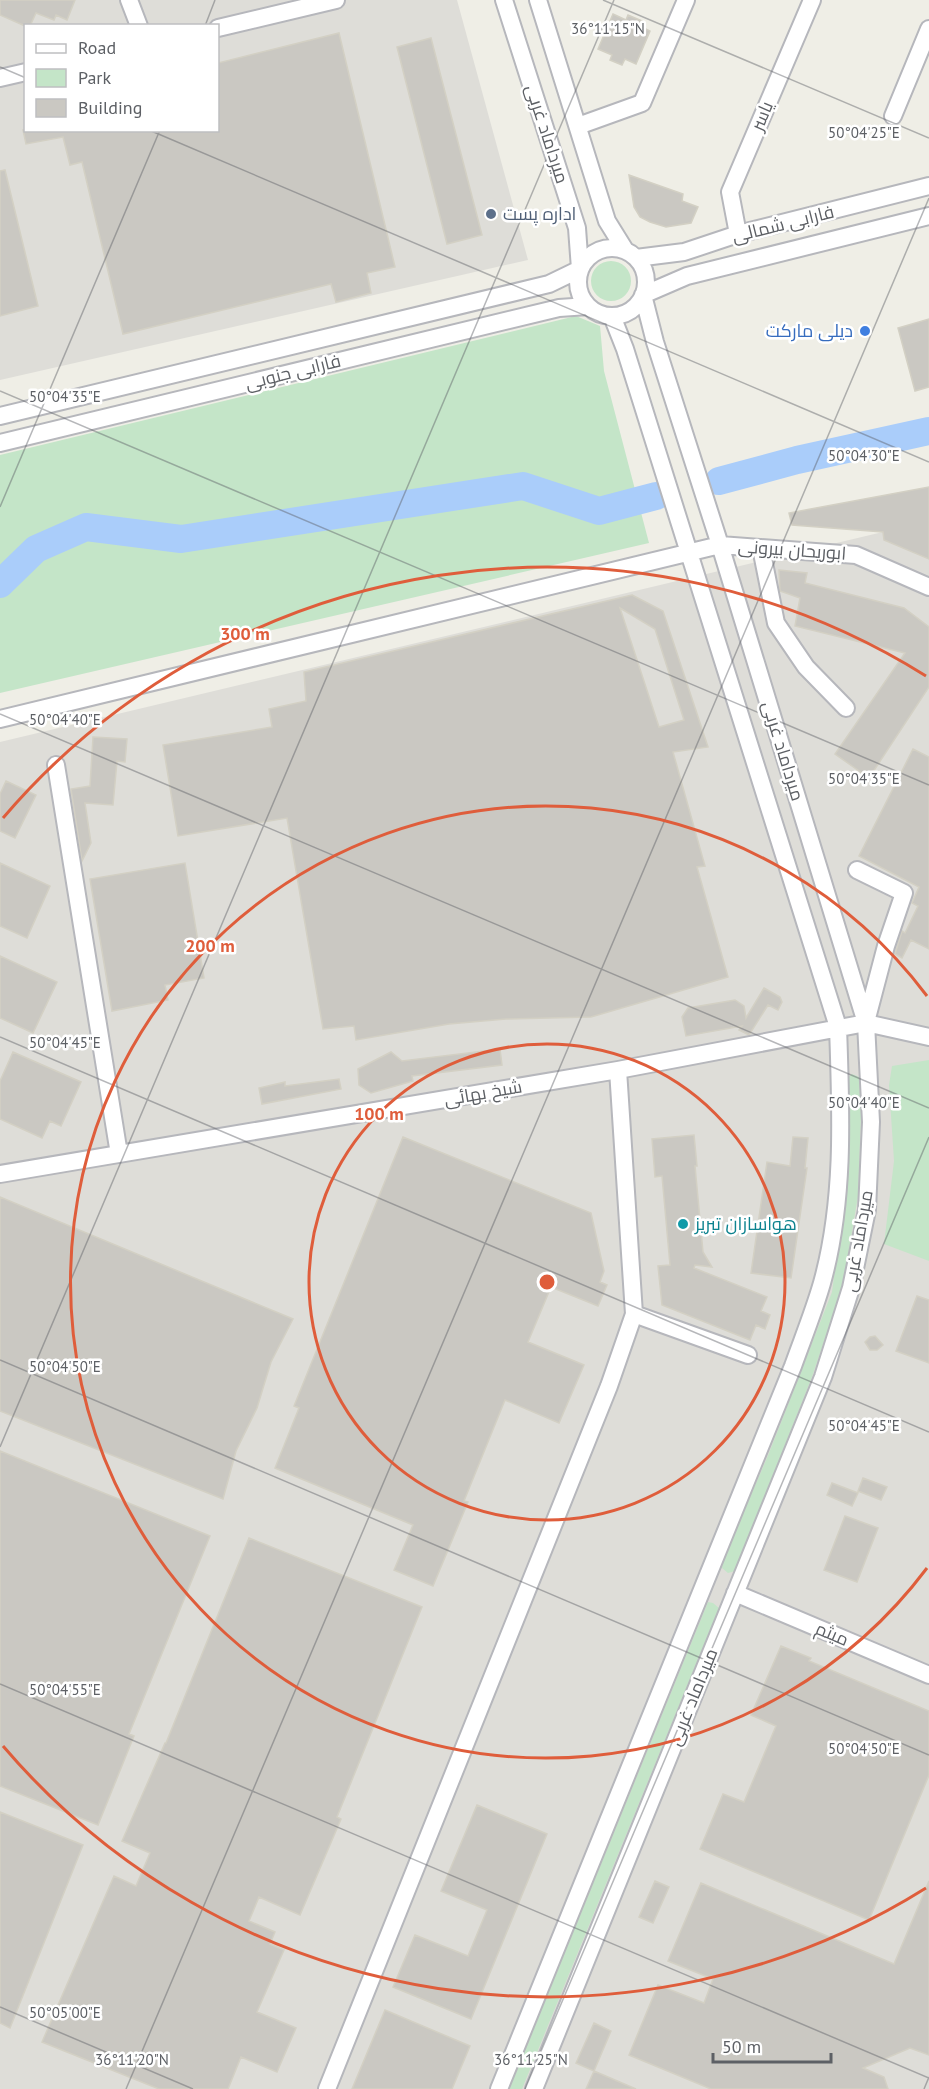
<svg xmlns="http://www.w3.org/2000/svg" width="929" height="2089" font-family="'PT Sans',Cairo,sans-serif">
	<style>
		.industrial { fill: #deddd8; fill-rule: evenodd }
		.green { fill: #c4e5c8 }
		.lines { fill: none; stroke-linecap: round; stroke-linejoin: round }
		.river { stroke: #aacdfa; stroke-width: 28 }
		.building { fill: #cac8c2; stroke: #d3d0c4; stroke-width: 1.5; fill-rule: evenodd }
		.minor-casing { stroke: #b6b7bc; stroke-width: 20 }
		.minor { stroke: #fff; stroke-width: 16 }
		.ticks { fill: none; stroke: #5d6065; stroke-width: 1.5; stroke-opacity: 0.45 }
		.ring { fill: none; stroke: #df5d3b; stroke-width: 3 }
		.service-dot { fill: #5c6f8a; stroke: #fff; stroke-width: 2 }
		.shop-dot { fill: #3f7fe0; stroke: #fff; stroke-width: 2 }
		.culture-dot { fill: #0f9aa8; stroke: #fff; stroke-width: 2 }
		.labels { text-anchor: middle; stroke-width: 5; stroke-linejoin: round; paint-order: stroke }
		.street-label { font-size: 18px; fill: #5d6065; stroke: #fff }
		.service-label { font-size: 18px; fill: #4e5e75; stroke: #fff; text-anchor: start }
		.shop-label { font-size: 18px; fill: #366cbe; stroke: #fff; text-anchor: end }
		.culture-label { font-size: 18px; fill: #0d838f; stroke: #fff; text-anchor: start }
		.ticks-label { font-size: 15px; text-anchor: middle; fill: #5d6065; stroke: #fff; stroke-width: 5; stroke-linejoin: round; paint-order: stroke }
		.centre { fill: #df5d3b; stroke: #fff; stroke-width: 3 }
		.ring-label { font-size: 18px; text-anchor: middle; font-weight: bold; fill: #df5d3b; stroke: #fff; stroke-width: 5; stroke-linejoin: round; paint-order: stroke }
	</style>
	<rect width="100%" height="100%" fill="#efeee6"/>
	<path class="industrial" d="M0,0h457l71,260 -528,120zM26,26h192v104h-192z
		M929,521v1568h-929v-1347z"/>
	<path class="green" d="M591 281a20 20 0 1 1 40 0a20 20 0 1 1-40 0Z
		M576,316l24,10 4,45 45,172 -649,150v-238z
		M929,1060v201l-45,-17 10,-83 -5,-76 3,-19z
		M852,1074l7,3 2,39 -3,80 -15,89 -31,92 -77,194 -7,2 -6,-5 1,-8 46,-107 63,-161 16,-121 1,-44 -2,-49z
		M708,1602l5,1 6,5 -197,481h-13z"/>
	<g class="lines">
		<path class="river" d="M719,481l78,-21 132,-29
			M0,584l36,-35 50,-22 95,12 342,-53 76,25 57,-15"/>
	</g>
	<path class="building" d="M0,0h75l-8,20 -11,-5 -2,5 -18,-7 -6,13h-5l-25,-11z
		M613,14l13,6 2,-5 14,6 -2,5 10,5 -14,33 -11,-5 -3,6 -12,-5 2,-5 -14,-6z
		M339,33l56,234 -28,6 4,20 -35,9 -5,-18 -208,50 -41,-172 -12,3 -7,-28 -37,7 -3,-14h195v-67z
		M431,38l51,197 -35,9 -50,-197z
		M5,170l33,136 -38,10v-145z
		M629,175l54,19 -1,7 16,6 -7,16 -25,4 -16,-5 -10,-5 -6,-10z
		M929,319v68l-14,4 -17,-63z
		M929,487v72l-45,-19 -1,-8 -91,-7 -3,-12z
		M779,570l28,3 -2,10 99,25 25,19v60l-60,91 -34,-24 70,-101 -110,-27 5,-28 -20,-7z
		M632,595l31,16 45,136 -35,5 32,114 -8,1 31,110 -137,40 -85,2 -57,5 -93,16 -2,-14 -31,3 -36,-211 -109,18 -15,-91 109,-18 -3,-18 37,-8 -2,-29zM620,608l35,21 29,91 -25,7z
		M93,737l34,2 -2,23 -8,-1 -4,44 -28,-2 6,40 -9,18 -11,-72 19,-3z
		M913,749l16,8v192l-18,-9 -9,18 -7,-4 7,-23 3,2 13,-27 -6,-3 7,-16 -60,-31z
		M6,781l30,14 -21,43 -15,-7v-37z
		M0,863l50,23 -23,52 -27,-12z
		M185,863l19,115 -39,7 3,15 -56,11 -22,-132z
		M0,956l57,26 -24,51 -33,-15z
		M764,988l16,9 2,5 -4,8 -10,-5 -19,30 -10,-5 3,-4 -56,10 -4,-19 6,-9 47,-8 9,6 2,12z
		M500,1049l2,16 -90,11 1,5 -42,12 -12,-8 -1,-16 33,-17 11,9z
		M13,1052l68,30 -20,44 -11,-5 -8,17 -42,-19v-38z
		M339,1079l2,10 -79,15 -3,-16 26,-6v4z
		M694,1135l3,31h-2l8,86 9,15 -17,-2 -1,3 73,29 -6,14 9,4 -5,14 -9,-4 -6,15 -88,-35 -4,-39 12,-1 -8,-89 -7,1 -3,-38z
		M403,1137l188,76 13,58 -4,11 7,3 -9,21 -47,-19 -23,55 56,23 -25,58 -54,-23 -41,101 4,1 -35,84 -39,-16 19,-45 -138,-57 24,-60 -5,-2z
		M793,1137l15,1 -3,30h2l-16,110 -40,-5 16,-111 23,4z
		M0,1197l293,122 -22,43 -14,46 -21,43 -13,48 -223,-88z
		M917,1296l12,4v63l-33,-12z
		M875,1336l8,9 -6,5h-7l-5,-8 5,-5z
		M0,1451l210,85 -81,198 5,2 -36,89 -98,-39z
		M863,1478l24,9 -6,13 -23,-9z
		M832,1483l26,10 -6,13 -25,-11z
		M845,1516l33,12 -21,54 -33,-12z
		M249,1538l173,69 -85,210 4,2 -41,96 -41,-18 -10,24 26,11 -5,12 14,6 -27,62 39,16 -19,44 -36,-15 -13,32h-69l-117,-47 72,-166 22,10 14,-33 -28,-12 43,-98h1z
		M781,1646l30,12 -2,3 120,50v64l-60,145 -169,-71 23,-55 21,8 32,-76 -25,-11z
		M477,1805l70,29 -76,185 -78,-32 22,-52 53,21 19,-46 -46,-19z
		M0,1812l83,33 -73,183 -10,-5z
		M655,1881l14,6 -16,36 -14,-6z
		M929,1881v174l-19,-7 -47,20 21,9 4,12h-177l-82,-34 29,-70 46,18 9,-24 -45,-18 33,-78 193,81z
		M385,2010l85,36 -18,43h-100z
		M594,2023l17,8 -17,40 -18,-8z
		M594,2071l42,18h-50z"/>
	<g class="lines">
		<g class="minor-casing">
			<path id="minor" d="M129,0l10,26
				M538,0l69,221 18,29
				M218,28l118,-28
				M0,78l26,-6
				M893,116l36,-87
				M578,126l64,-23 44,-103
				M738,234l-8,-42 82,-192
				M578 282a34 34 0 1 1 68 0a34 34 0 1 1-68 0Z
				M636,258l48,-6 54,-18 191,-48
				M0,416l549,-132 31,-15 -3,-41 -73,-228
				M0,443l559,-135 29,-2
				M761,548l15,75 30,44 40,41
				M0,719l720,-174 136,10 73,32
				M56,765l63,389
				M857,870l47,23 -18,53 -20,76
				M0,1174l618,-104 248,-47 63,14
				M634,1314l114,41
				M735,1593l194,82
				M327,2089l282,-703 25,-72 -16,-244
				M499,2089l294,-723c10,-28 21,-55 29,-83 23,-83 19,-170 16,-256l-213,-678 -13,-33
				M534,2089l289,-712 28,-89 16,-78 4,-88 -5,-99 -146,-478 -65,-203 -12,-47 44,-19 242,-60"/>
		</g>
		<use href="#minor" class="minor"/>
	</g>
	<path class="ticks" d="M603,0l326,138M205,26l10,-26M0,67l26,11M149,130l780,332M0,391l929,394M0,507l160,-377M0,714l929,394M0,1037l929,395M0,1360l929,395M0,1447l614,-1447M0,1684l929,394M0,2007l193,82M126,2089l803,-1891M525,2089l404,-952M924,2089l5,-12"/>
	<g class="ring">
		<circle cx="547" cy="1282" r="238"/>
		<path d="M927 1568A476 476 0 1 1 927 996"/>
		<path d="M926 1888A715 715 0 0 1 3 1746M3 818A715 715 0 0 1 926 676"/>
	</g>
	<circle class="service-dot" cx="491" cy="214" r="6"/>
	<circle class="shop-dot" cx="865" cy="331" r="6"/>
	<circle class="culture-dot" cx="683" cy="1224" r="6"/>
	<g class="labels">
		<g class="street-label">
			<text transform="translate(762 116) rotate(-67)" y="6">یاسر</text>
			<text transform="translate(547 134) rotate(72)" y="6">میرداماد غربی</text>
			<text transform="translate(783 224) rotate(-14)" y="6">فارابی شمالی</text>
			<text transform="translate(293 372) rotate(-14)" y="6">فارابی جنوبی</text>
			<text transform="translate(792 550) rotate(4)" y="6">ابوریحان بیرونی</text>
			<text transform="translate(783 751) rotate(73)" y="6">میرداماد غربی</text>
			<text transform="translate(483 1093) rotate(-10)" y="6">شیخ بهائی</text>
			<text transform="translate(858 1241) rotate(-80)" y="6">میرداماد غربی</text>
			<text transform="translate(832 1634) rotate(23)" y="6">میثم</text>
			<text transform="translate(693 1697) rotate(-68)" y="6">میرداماد غربی</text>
		</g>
		<g class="service-label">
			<text x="503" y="220">اداره پست</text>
		</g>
		<g class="shop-label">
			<text x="853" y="337">دیلی مارکت</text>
		</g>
		<g class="culture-label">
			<text x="695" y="1230">هواسازان تبریز</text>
		</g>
	</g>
	<g class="ticks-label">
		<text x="608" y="34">36°11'15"N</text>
		<text x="864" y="138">50°04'25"E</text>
		<text x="65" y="402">50°04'35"E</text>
		<text x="864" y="461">50°04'30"E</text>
		<text x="65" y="725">50°04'40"E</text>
		<text x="864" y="784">50°04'35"E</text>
		<text x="65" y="1048">50°04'45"E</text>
		<text x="864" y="1108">50°04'40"E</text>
		<text x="65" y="1372">50°04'50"E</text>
		<text x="864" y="1431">50°04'45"E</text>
		<text x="65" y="1695">50°04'55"E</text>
		<text x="864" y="1754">50°04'50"E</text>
		<text x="65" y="2018">50°05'00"E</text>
		<text x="132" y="2065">36°11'20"N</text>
		<text x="531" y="2065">36°11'25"N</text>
	</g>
	<circle cx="547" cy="1282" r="9" class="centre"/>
	<g class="ring-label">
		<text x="245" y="640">300 m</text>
		<text x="210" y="952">200 m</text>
		<text x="379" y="1120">100 m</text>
	</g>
	<rect x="24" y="24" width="195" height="108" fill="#ffffff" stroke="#bebfc1" stroke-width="1.5"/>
	<rect x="36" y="44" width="30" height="9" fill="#ffffff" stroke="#bebfc1" stroke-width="1.5"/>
	<text x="78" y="54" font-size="18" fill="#5d6065">Road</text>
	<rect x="36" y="69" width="30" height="18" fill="#c4e5c8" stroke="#bebfc1" stroke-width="1.5"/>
	<text x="78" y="84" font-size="18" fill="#5d6065">Park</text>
	<rect x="36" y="99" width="30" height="18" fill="#cac8c2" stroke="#bebfc1" stroke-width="1.5"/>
	<text x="78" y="114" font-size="18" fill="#5d6065">Building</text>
	<path d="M713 2053v9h118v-9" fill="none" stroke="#5d6065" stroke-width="3"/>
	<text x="722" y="2053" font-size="18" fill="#5d6065" stroke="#ffffff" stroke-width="4.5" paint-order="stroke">50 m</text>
</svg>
